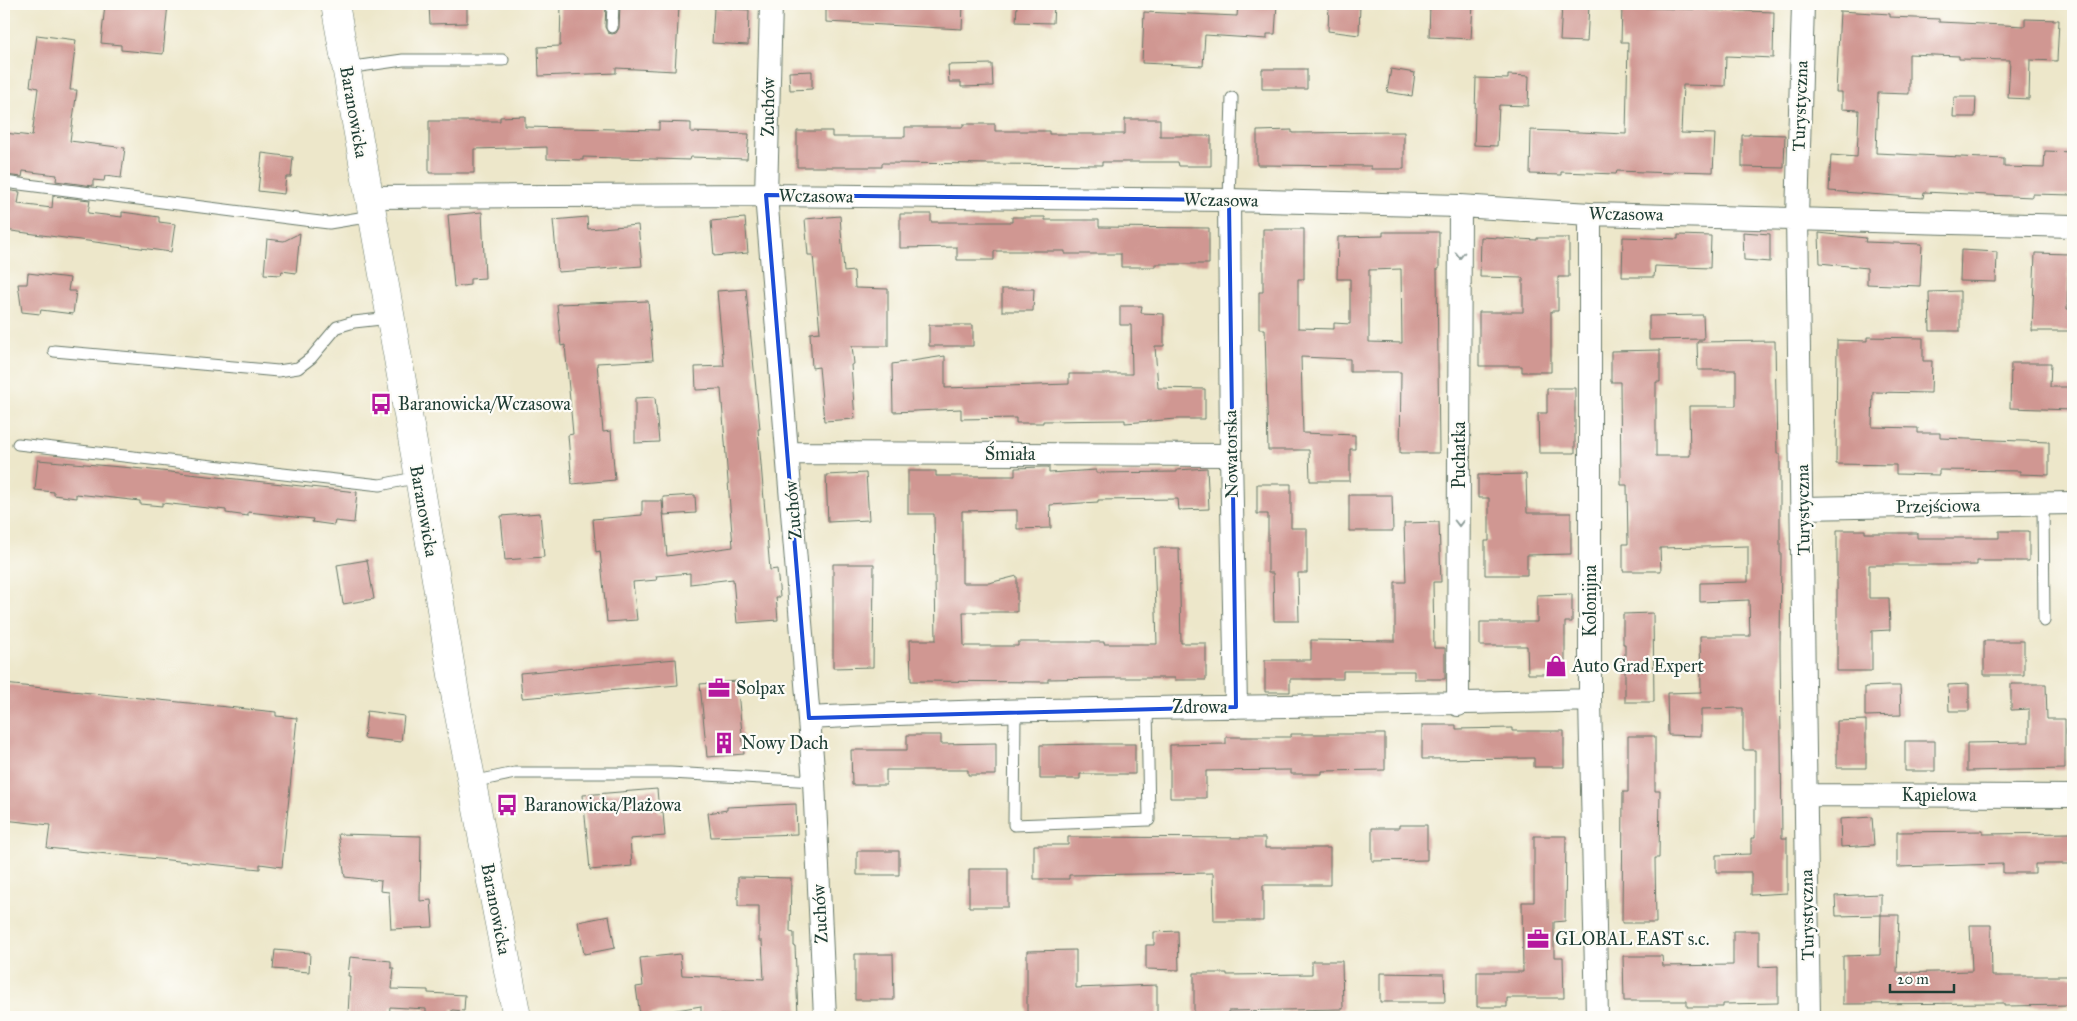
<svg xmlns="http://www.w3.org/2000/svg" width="2077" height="1021" font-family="'IM FELL Great Primer',serif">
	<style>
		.building { fill: #d09792; fill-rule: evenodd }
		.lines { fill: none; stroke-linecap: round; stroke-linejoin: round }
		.service-casing { stroke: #677868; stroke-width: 13 }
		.minor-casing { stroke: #677868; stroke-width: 24 }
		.tertiary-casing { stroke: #677868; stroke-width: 29 }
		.service { stroke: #fff; stroke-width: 11 }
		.minor { stroke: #fff; stroke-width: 22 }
		.tertiary { stroke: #fff; stroke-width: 28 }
		.oneway { stroke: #8f9e9a }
		.marked { fill: none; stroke: #1d4ed8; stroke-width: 4; stroke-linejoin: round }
		.labels { text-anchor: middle; stroke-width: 4.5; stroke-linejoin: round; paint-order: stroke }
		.street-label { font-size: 18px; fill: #1f3d34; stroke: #fdfcf7 }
		.poi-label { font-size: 18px; fill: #1f3d34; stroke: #fdfcf7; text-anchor: start }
	</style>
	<rect width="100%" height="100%" fill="#fdfcf7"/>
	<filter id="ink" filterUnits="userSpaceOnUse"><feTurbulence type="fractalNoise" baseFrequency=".02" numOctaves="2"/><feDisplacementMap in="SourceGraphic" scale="10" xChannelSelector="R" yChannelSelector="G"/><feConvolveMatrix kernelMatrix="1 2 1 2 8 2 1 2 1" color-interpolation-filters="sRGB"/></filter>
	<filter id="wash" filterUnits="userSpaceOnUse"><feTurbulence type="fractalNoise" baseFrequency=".0096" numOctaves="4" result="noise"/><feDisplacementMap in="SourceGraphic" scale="20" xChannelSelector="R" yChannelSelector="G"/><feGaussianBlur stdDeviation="1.12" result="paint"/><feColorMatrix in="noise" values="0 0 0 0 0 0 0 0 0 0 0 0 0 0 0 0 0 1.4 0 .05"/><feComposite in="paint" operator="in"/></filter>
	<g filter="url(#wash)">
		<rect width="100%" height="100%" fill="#ede7ca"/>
		<g id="blocks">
			<path class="building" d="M105,4h63l-5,50 -42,-4v-5l-20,-2z
				M429,4h38v19l-37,1z
				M561,4h45l-1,23 3,6 4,1 4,-1 3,-5 1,-24 59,3 -4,64 -59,-3v5l-77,3 -1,-29 22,-1z
				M826,4h137l-1,25 -136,-7z
				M1017,4h37l-1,19 -37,-1z
				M1238,4h39l-2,30h-8v5l-62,-4 -2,31 -61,-3 2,-51 93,4z
				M1329,4h31l-1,31 -31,-4z
				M1430,4h43l-2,35 -42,-2z
				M1562,4l27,1 -2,37 -27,-1z
				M1622,7l152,5 -1,46 -47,-2 -1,30 -42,-1 -2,48 34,1 -2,38 -40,-1v2l-56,-2 -1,3 -55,-2v3l-31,-1 1,-44 95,4 2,-92h-7z
				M714,8l35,2 -1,35 -36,-2z
				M1840,11l50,3v3l49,2v3l86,4v-7l34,1 -2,41 -27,-1 -1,39 -21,-1 2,-38 -51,-1v-3l-50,-2v40l-31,-1 -2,60 128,6v8l40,1 1,-17 28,1v43l-41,-1v3l-108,-5 -1,6 -94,-7 2,-36 26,2 2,-47 -17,-1v-17h-6z
				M37,35l39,5 -6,50h7l-7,51 55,7 -4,30 -16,-2 -1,5 -11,-1v6l-37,-5 1,-6 -34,-4 -1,6 -18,-2v-42l28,3 6,-48 -8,-2z
				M992,64l1,22 -32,1v-5h-12l-1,-17z
				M1262,69h45v20h-45z
				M1391,69l24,4 -3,23 -25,-4z
				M812,71v18l-22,1 -1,-18z
				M1508,75l21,1 -1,30 -29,-1 -2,41 -23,-1 2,-67 32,1z
				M1954,97h22l-1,20h-22z
				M525,116v11l134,3v-8l32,1v9l58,2 -2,25 -56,-2 -1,3 -107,-3v3l-36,-1v-12l-73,2v24h-45v-52h71v-4z
				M1125,119h35v17h51v30h-32l-1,-4h-76v3l-220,-2v4h-85v-36h35v6h73v-10h58v-3h32v7h54v3h76z
				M1292,130v3l112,-1v37h-33v-3l-114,-1v-34z
				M1749,134l36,1 -1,33 -42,-1v-32h7z
				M262,153l31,4 -2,20h-5l-2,17 -26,-3z
				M4,190l16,2 -2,12 34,4 1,-12 37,4 -2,13 34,4v-5l37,5v5l16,2 -4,28 -167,-22z
				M482,212l3,66 -15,1v6l-16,2 -6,-72z
				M900,214h31v8h81v-5h33v3h54v7l110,1v36h-54v3h-34v-13h-56v-3h-71v9h-37v-13l-57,1z
				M840,216l4,56 10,-1 1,17 33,1v57h-36l2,18 -3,1 4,54 -31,2 -5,-54 -7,1 -2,-35 10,-1 -7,-77h-5l-3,-36z
				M587,217l1,12 50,-4 4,41 -84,6 -5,-52z
				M745,218l3,35 -34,3 -3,-35z
				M1263,229h41v50h-6v49l36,1v-6l16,1v-45h-13l1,-42 45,-1v-4h56v37h-2l2,184h-39l1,-81h-51v-13l-49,-2 2,76 52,2v14h-5v32h-40l-1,-31h-41l-3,-121h-6v-37h4zM1401,269l1,74 -33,-1v-72z
				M1743,232l27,2v28l-26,-2z
				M300,233l-4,40 -14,-2 -1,4 -17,-1 3,-35 17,2z
				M1819,233l47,5 -1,4 57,2 -2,42 -53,-2v-16l-47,-5z
				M1678,235l33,1 -1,32 -55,-2 -1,11h-32l1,-40 55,2z
				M1481,237l56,3v-2h32v39h-11v34h-7v61h-29v-6h-43v-54h44v-34l-43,-1z
				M1961,250l36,2 -1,30 -36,-1z
				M2035,253l34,1 -2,55h6v22h-41z
				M28,273l42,5 -2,13h8l-3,23 -32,-4 -1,4 -18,-2 -4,-28h9z
				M746,289l14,140h-2l12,141 7,-1 3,28h-4l2,23 -41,3 -4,-44 -43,5v-11l-34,3 1,4 -24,2 4,38 -30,2 -7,-71 -4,1 -3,-33 49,-4v-14h20l5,55 66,-9 -12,-158 -25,1 -1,-23 29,-1 -7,-75z
				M1002,289h32l-1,22h-31z
				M1960,291v40h-30l-1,-39z
				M648,301l5,59 -56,3 6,69 8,-1 4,49 -43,4 -4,-49 5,-1 -8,-89 -4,1 -4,-42z
				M1120,306h22l-1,7 23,1v32h-9l3,42 47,1v30h-28l-52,4v-3l-82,1v2h-27v-5l-55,1v-10l-68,3 -1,-48 53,-8v32l124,-4v-10h63l-1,-49h-11z
				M1703,315l1,24 -55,1v-24z
				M929,325h44v21h-44z
				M1867,337l56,1v23h9l-1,32 -58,-1 -1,35 46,1v5h22v5l109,4v33l-29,-1v-3l-81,-1v5l-43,-1v-9l-60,-1 1,-124 30,1z
				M1775,341l2,113h3v99h1l-1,93 2,192h5v55l-36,2v-23h-35v-17l35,-1v-16h4v-88h-12v-42l-42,1v27l-33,-1 -1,-42 34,-1 -1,-56h50l-1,-36 -49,2v-19l48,-1v-36l-88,2 1,23h-38v-27h5l-1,-59h-6l-1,-103h-9v-31l49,-1v32h-4v74h34l-1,-50h47v-36h-38l-1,-28z
				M2011,363h40l-1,24h23v23l-63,-2z
				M1547,388h28v65h-36l-1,-40h9z
				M655,397l4,45 -24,1v-45z
				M38,460l95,8 224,24 -3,31 -19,-2 -1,4 -22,-3 1,-3 -65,-7v4l-22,-3v-3l-64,-7v3l-22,-2v-3l-45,-5 -19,-2v4l-22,-3v-3l-19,-2z
				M1042,467h7v6l47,-3v3l81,-1v-2l30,-2 2,41 -30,1 -1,-11 -80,1v2l-48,3 1,23 -34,1v-19l-55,1v72h27l28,-7v36h-54l1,34h54v-4h86v2h53l-3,-96h25l2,95h25v37h-31v-2h-71l-56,1v3l-137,-1 -1,-41h26l-2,-126h-26v-43h28v5h79v-8z
				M866,473l3,47 -41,2 -2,-47z
				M1526,474l1,39h44v41l-44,1v20h-42v-34h4v-43h-11v-23z
				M1257,484h34v44h16v45h-9l1,48h-25l-1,-48h-5v-59h-11z
				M695,495l1,18 -32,2 -1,-18z
				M1349,495h43l1,36h-44z
				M540,513l4,44 -39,3 -4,-44z
				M1439,522l2,60h-8l1,66h11v31h-31v-8h-71v8h-53v13h-25v-32h46v-20l84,1v-59h11l-2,-59z
				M1837,530h28v3h52v5h82v-7h30v30h-52v4h-108v33h20l1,32 -18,1v40h-35z
				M367,560l7,39 -31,5 -6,-39z
				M833,564h41l-1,103 -40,1z
				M1572,594v28h-7v52h-37l-1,-28h-47v-24h57v-27z
				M1653,613l1,89h-29v-58h-2v-30z
				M1984,641h40v34h-40z
				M676,659l2,26 -156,13 -2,-25z
				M737,681l7,73 -37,3 -7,-73z
				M4,684l272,28v4l21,2 -15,149 -22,-3v5l-213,-21 3,-23 -46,-5z
				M1969,684v27h-20l-1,-26z
				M2011,684h35l1,35h18v50l-98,2v-28l62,-1v-33l-18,1z
				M1888,686h12l1,29 -36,1v-29z
				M367,711l37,5 -3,26 -37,-4z
				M1866,720v48h-29v-47z
				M1422,725h34v4l56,-1v3h52v36h-30v-9l-112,1z
				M1291,734h94v36l-63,1v3h-31v-4l-85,1v27h-36v-53l56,-1v-7h65z
				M907,735h34v9l55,-1v32h-28v-5h-82v15h-34l-1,-35h56z
				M1628,736h27v55h5l-1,67h-4l1,65h-34l1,-131h5z
				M1905,741h30v30h-30z
				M1096,744h39v30h-55v5h-40v-34z
				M657,789l2,23h4l2,24 -35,3 2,27 -42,4 -7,-75z
				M796,804l1,30 -86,3 -3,-24 19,-3v-3z
				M1872,817l2,28 -33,2 -1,-28z
				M1399,825h28v35l-55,1v-33h27z
				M1983,831v3l90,-1v31h-38v9h-32v-9l-106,3v-35z
				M338,834l83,2 -1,65 11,-1 2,27 -42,2 -2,-37 -9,-1 1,-10 -36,-4z
				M1534,836h32l-1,85 -11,1v35h9l1,41h-57v9h-30v-35h46l-1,-70h12z
				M1068,837l197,1v10h65v37h-67v36h-49l-1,-48 -144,2v4h-35v-34h34z
				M857,851h42v24h-42z
				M969,869h39v38h-39z
				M738,877l53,1 -1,54 4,1v13h1l3,69 -55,1 -42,-2v-8l-61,10 -4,-29 7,-1 -3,-28 40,-4 2,21 82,4 -2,-38h-3v-35h-21z
				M1881,894v21l-45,1 -1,-20z
				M1881,915h18l-2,58 75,-2 -2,-46h21l1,51h81v29l-69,1v-3l-161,1v-48l37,-1z
				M609,916l6,32 -31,6 -6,-32z
				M1178,931l1,39 -33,-1v-24h8v-13z
				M1733,931h26v36l19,-1v37l-55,1v3h-36v-6h-63l-1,-45h39l1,10 70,-1z
				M275,950l35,3 -1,19 -36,-3z
				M1076,950v38l81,-3v31l-130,1v-66z
				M855,954h38l1,46h-39z
				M350,957l41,4v7h3l-2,21 36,1v3l37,2 -1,16 -12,-1v7h-26v-8l-36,-2 -1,10h-33l-8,-2 2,-39h-2z
				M1312,961h30l1,48 -115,2v5h-34v-43h33v2l85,-1z
				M1380,973l64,1 1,28h-65z"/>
		</g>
	</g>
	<g filter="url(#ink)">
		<use href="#blocks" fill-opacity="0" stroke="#677868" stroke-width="1"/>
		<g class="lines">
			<g class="service-casing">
				<path id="service" d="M612,27l1,-23
					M346,68l57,-8h100
					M4,182l308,39 17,2 43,-7
					M1229,200l3,-102
					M54,351l224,20 20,-3 13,-10 26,-31 17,-5 36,-4
					M18,444l362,41 39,-8
					M2043,503l1,118
					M1015,712l-1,113 135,-5 -2,-113
					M472,782l43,-9h155l144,8"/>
			</g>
			<g class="minor-casing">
				<path id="minor" d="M771,4l-5,191 48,586 11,236
					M1803,4l-6,214 12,799
					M369,197l397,-2 463,5 231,6 130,8 483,12
					M1229,200l2,255 5,252
					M1590,214v486l7,317
					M788,453l443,2
					M1803,508l270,-5
					M1458,705l2,-499
					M809,718c260,-13 521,-10 781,-18
					M1806,795l267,1"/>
			</g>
			<g class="tertiary-casing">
				<path id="tertiary" d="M335,4l84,473 38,228 60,312"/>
			</g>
			<use href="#service" class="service"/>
			<use href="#minor" class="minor"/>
			<use href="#tertiary" class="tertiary"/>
		</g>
		<defs><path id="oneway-chevron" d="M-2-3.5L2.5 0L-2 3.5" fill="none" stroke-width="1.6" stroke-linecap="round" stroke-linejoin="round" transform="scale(1.25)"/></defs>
		<g class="oneway">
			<use href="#oneway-chevron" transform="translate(1460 255) rotate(90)"/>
			<use href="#oneway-chevron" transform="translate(1459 523) rotate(90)"/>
		</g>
	</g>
	<path class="marked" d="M766,195l463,5 7,507 -427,11z"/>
	<defs>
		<g id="bus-bare" transform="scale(1.725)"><path d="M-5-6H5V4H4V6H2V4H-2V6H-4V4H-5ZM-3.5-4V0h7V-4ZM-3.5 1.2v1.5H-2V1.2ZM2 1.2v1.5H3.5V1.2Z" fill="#b5179e" stroke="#fdfcf7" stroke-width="2.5" paint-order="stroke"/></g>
		<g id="shop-bare" transform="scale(1.725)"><path d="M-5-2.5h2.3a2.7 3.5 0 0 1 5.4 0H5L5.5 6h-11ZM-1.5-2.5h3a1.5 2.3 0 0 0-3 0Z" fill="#b5179e" stroke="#fdfcf7" stroke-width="2.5" paint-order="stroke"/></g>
		<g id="office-bare" transform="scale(1.725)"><path d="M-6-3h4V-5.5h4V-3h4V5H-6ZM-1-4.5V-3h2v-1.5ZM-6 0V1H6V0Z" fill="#b5179e" stroke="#fdfcf7" stroke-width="2.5" paint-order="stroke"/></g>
		<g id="building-bare" transform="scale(1.725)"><path d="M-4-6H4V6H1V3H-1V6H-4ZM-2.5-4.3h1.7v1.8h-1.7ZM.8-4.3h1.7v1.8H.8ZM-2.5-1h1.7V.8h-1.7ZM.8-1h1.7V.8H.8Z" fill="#b5179e" stroke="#fdfcf7" stroke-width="2.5" paint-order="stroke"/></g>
	</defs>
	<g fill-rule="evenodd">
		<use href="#bus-bare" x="381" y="404"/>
		<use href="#shop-bare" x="1556" y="666"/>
		<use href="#office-bare" x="719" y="688"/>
		<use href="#building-bare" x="724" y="743"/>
		<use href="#bus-bare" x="507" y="805"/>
		<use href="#office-bare" x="1538" y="939"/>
	</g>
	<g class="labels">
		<g class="street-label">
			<text transform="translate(1800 106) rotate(-88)" y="6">Turystyczna</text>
			<text transform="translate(768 107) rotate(-89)" y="6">Zuchów</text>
			<text transform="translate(354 112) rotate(80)" y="6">Baranowicka</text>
			<text transform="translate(816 196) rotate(1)" y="6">Wczasowa</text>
			<text transform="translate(1221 200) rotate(1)" y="6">Wczasowa</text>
			<text transform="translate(1626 214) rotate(1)" y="6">Wczasowa</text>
			<text x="1010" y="460">Śmiała</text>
			<text transform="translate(1231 454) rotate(-91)" y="6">Nowatorska</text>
			<text transform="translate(1459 455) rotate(-90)" y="6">Puchatka</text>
			<text transform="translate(1938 506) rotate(-1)" y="6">Przejściowa</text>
			<text transform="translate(793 510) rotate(-95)" y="6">Zuchów</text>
			<text transform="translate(1803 510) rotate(-91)" y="6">Turystyczna</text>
			<text transform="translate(424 511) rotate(80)" y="6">Baranowicka</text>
			<text transform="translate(1590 601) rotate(-90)" y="6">Kolonijna</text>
			<text x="1200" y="713">Zdrowa</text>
			<text x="1939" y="801">Kąpielowa</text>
			<text transform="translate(496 909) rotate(79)" y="6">Baranowicka</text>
			<text transform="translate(820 914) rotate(-93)" y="6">Zuchów</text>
			<text transform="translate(1807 915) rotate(-91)" y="6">Turystyczna</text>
		</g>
		<g class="poi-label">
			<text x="398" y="410">Baranowicka/Wczasowa</text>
			<text x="1572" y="672">Auto Grad Expert</text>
			<text x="736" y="694">Solpax</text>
			<text x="741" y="749">Nowy Dach</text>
			<text x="524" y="811">Baranowicka/Plażowa</text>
			<text x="1555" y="945">GLOBAL EAST s.c.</text>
		</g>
	</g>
	<rect width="2077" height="1021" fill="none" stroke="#fdfcf7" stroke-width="20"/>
	<path d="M1890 984v8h64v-8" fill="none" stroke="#1f3d34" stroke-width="2.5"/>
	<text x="1897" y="984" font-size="15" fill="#1f3d34" stroke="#fdfcf7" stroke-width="4" paint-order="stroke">20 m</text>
</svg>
